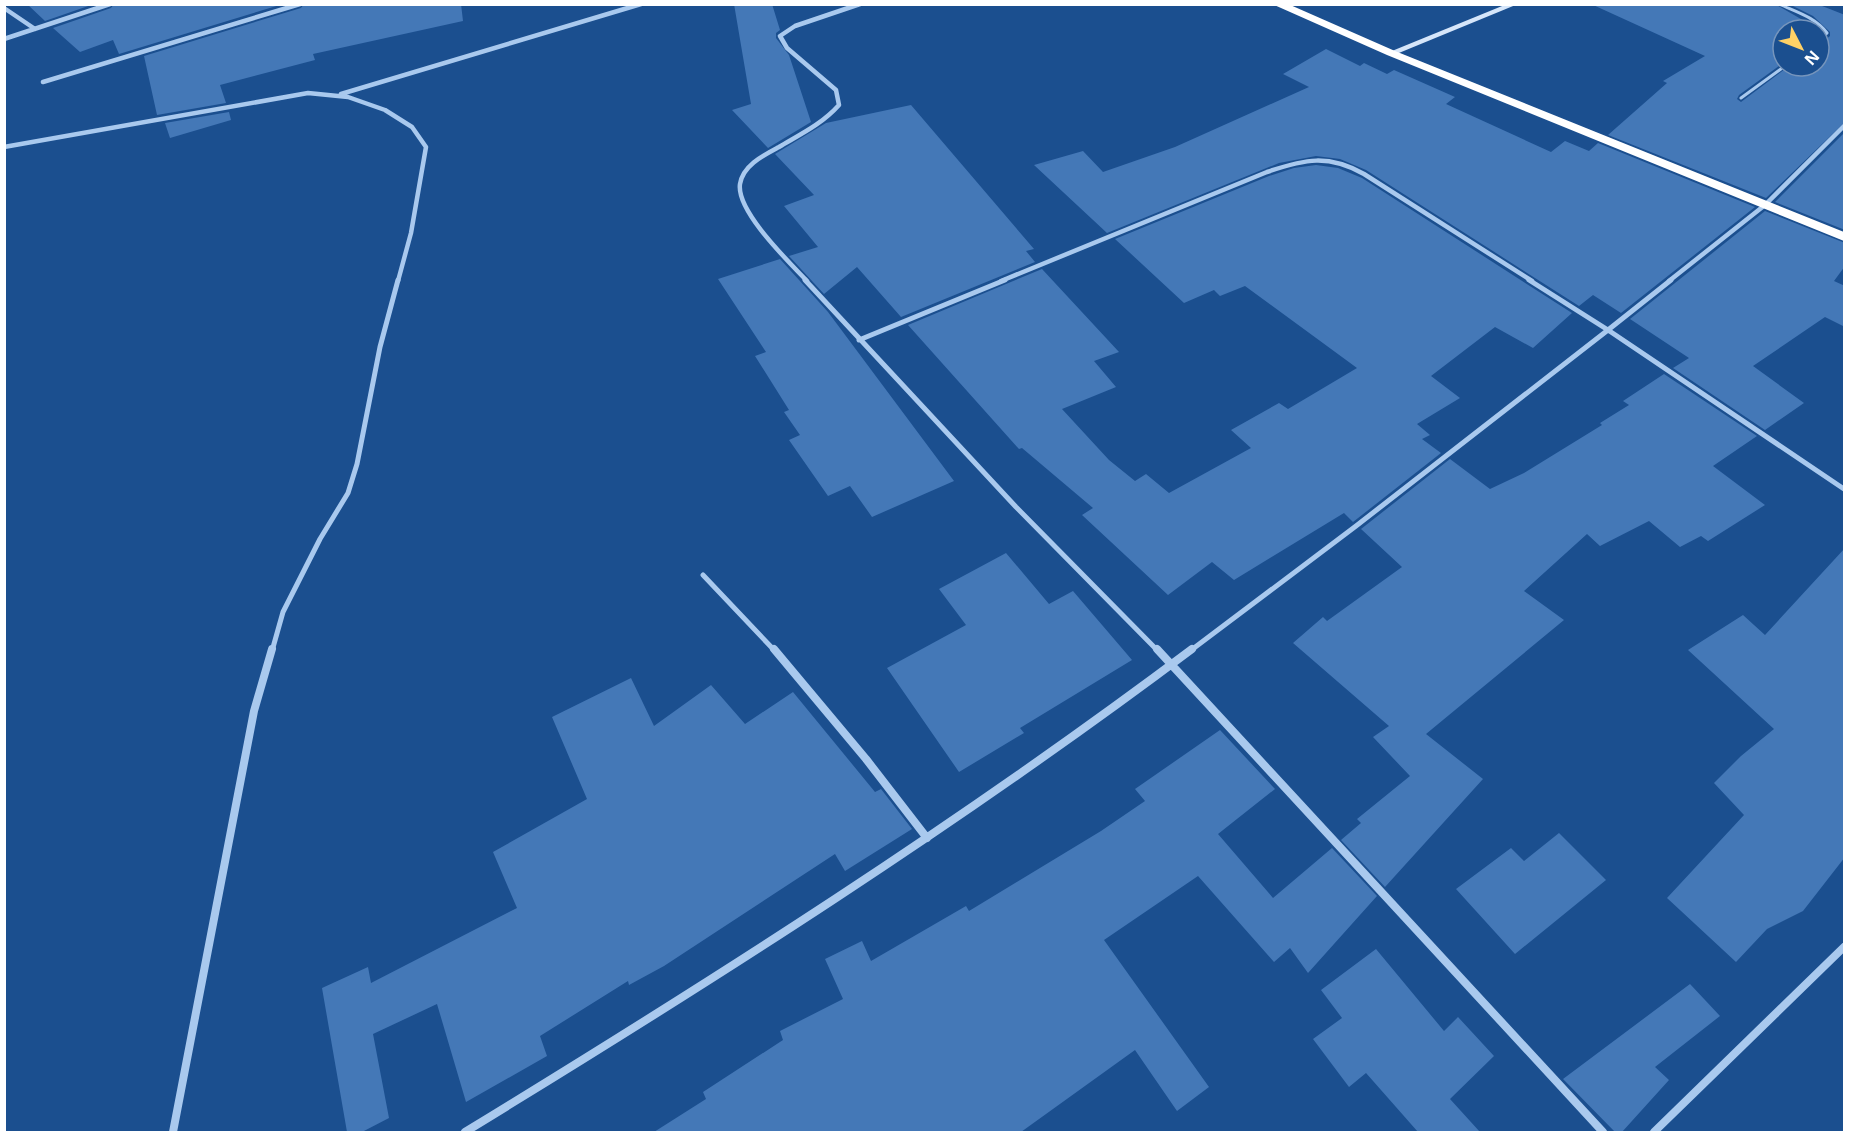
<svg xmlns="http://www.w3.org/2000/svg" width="1849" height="1137" font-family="'Open Sans',sans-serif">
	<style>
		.building { fill: #4478b7 }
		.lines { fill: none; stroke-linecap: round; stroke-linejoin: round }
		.lane { stroke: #a9c9ee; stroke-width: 3 }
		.street-far2 { stroke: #a9c9ee; stroke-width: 4.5 }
		.street-far1 { stroke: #a9c9ee; stroke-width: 5 }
		.street { stroke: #a9c9ee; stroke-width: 8 }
		.secondary { fill: #d6e6fa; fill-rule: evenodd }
		.highway { fill: #fff; fill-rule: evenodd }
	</style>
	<rect width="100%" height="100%" fill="#1b4f8f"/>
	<path class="building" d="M27,4h67l-49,17z
		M114,4h169l-164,50 -6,-14 -33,12 -27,-24 58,-20z
		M304,4h157l2,17 -150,33 2,6 -95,25 6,18 -69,12 -13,-59 157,-48z
		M734,4h38l8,26 -4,3v5l13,17 22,67 -43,26 -36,-38 19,-6z
		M1591,4h184l45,26 2,3 -3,3v-6h-36v33l-44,32 -2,4 4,3 48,-36h30v-21l11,-9v-4l-17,-16 -24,-12h28l28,11v107l-79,76 -158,-63 59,-52 -4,-2 42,-25z
		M1326,49l34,17 4,-3 23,11 7,-4 61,27 -9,7 105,48 14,-11 24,10 9,-8 157,64 -134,106 -28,-18 -14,11 -213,-136 -26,-11 -24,-3 -37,7 -172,70 -73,-68 49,-14 20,21 72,-25 134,-60 -26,-13z
		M911,105l123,144 -8,2 9,11 -134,55 -44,-50 -33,27 -35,-38 29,-9 -34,-41 30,-11 -39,-41 51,-31z
		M229,112l2,8 -61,18 -5,-15z
		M1845,132v98l-70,-28z
		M1316,165l22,3 24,10 210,135 -39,35 -38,-21 -64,49 29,22 -43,26 13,11 -8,4 19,14 -88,69 -9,-9 -110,67 -22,-18 -44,33 -86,-80 11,-7 -71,-60 -3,1 -111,-124 134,-56 77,83 -25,9 22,26 -54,22 47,51 26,21 11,-7 23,19 82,-45 -20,-18 48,-27 9,6 69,-41 -112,-82 -25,10 -6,-6 -30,13 -69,-64 154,-63 25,-8z
		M1765,211l80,32v23l-11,15 11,5v41l-20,-10 -72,49 51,37 -39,27 -92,-62 16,-10 -59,-39z
		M780,259l48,53 126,169 -82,36 -22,-31 -22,10 -39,-56 11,-5 -16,-23 5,-2 -34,-54 11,-4 -48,-73z
		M1664,374l93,62 -44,30 52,39 -57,36 -7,-5 -21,11 -31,-26 -49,25 -13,-12 -63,57 40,29 -138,114 57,45 -98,108 -44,-47 20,-17 -4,-4 53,-43 -37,-39 16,-11 -96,-83 30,-26 4,4 75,-54 -41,-38 89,-70 40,30 34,-16 78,-48 -2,-2 29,-18 -6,-4z
		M1845,548v309l-42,54 -36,18 -31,33 -69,-64 77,-83 -30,-32 27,-27 33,-27 -86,-79 55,-35 22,20z
		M1006,553l43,51 24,-13 59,69 -112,68 4,5 -65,39 -72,-104 79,-43 -27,-36z
		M631,678l23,48 57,-41 34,39 48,-32 82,100 6,-3 31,40 -67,42 -10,-17 -171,112 -35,19 -1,-4 -88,55 7,20 -81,46 -29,-98 -64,30 16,84 -27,14h-15l-25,-144 46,-21 3,16 146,-75 -24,-56 94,-53 -35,-82z
		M1220,730l55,59 -57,45 55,64 59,-50 45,48 -69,77 -18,-25 -16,14 -76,-86 -94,64 105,147 -32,24 -42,-61 -114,82h-367l52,-33 -3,-7 80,-52 -3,-9 63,-32 -18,-40 37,-18 9,20 95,-55 3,5 132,-80 44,-30 -10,-12z
		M1559,833l47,47 -91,74 -59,-65 55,-41 13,13z
		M1376,949l68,82 14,-14 36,39 -44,43 30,33h-62l-52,-59 -17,14 -36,-48 29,-21 -21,-28z
		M1690,984l30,32 -65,51 14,13 -47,52h-7l-52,-53z"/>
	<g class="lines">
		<path class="lane" d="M1779,4c17,8 36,13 48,29l-8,8
			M1741,98l44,-32"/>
		<path class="street-far2" d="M4,8l31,21
			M4,39l106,-35
			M43,82l257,-78
			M341,94l300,-90
			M4,147l304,-54 40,4 37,13 27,17 14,20 -15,86 -13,48
			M807,281c-18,-19 -71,-70 -67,-97 3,-19 24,-29 39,-37 22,-13 43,-23 60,-42l-3,-15 -49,-42 -7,-12 15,-10 65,-22
			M1001,281l266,-109c38,-13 61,-18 97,2l168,107
			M1669,281l96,-76 79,-79"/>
		<path class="street-far1" d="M805,280l211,227 142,144
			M1671,280l-63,50 236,159
			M859,340l146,-60
			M703,575l72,76
			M272,651l11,-39 37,-73 28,-46 9,-29 23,-117 18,-67
			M1190,651l166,-125 252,-196 -79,-50"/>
		<path class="street" d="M774,649l92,110 61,79
			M1157,649l446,483
			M173,1132l81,-421 18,-62
			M465,1132c249,-152 494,-308 727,-483
			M1654,1132l190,-185"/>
		<path class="secondary" d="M1507,4h11l-124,51 -7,-2z"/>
		<path class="highway" d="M1272,4h16l107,47 449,181v9l-457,-186z"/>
	</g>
	<rect width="1849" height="1137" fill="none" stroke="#ffffff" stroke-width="12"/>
	<g transform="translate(1801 48) rotate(132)"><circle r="28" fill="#1b4f8f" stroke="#7695bc" stroke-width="1.5"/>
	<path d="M0-4.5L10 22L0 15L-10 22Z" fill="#ffd166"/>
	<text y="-9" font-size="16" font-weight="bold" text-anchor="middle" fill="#ffffff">N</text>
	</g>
</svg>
